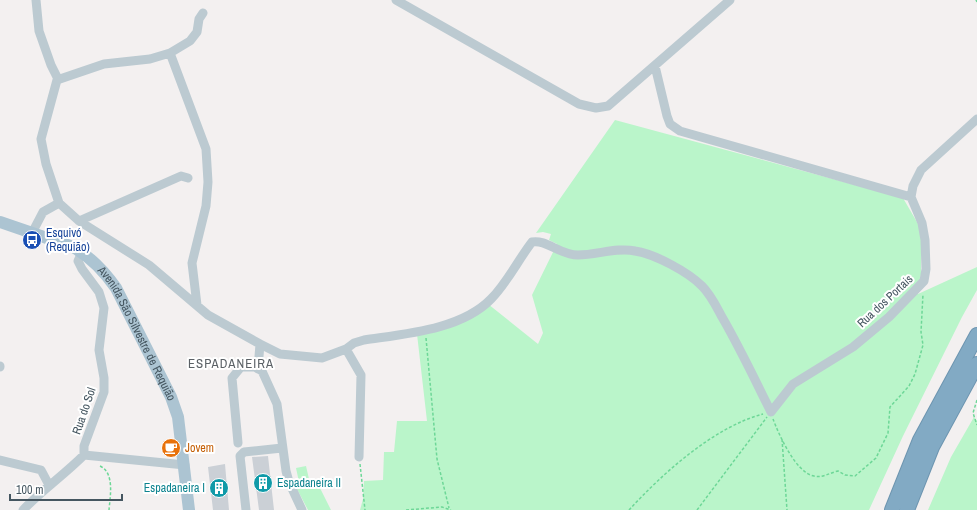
<svg xmlns="http://www.w3.org/2000/svg" width="977" height="510" font-family="'Archivo Narrow',sans-serif">
	<style>
		.green { fill: #baf5ca }
		.building { fill: #cbd0d6 }
		.lines { fill: none; stroke-linecap: round; stroke-linejoin: round }
		.highway-casing { stroke: #6d95b0; stroke-width: 16 }
		.path { stroke: #6dd797; stroke-width: 1.5; stroke-dasharray: 3 2; stroke-linecap: butt }
		.minor { stroke: #bccad1; stroke-width: 9 }
		.major { stroke: #acc4d2; stroke-width: 12 }
		.highway { stroke: #82aac4; stroke-width: 14 }
		.labels { text-anchor: middle; stroke-width: 4; stroke-linejoin: round; paint-order: stroke }
		.transit-label { font-size: 12px; fill: #164399; stroke: #fff; text-anchor: start }
		.street-label { font-size: 12px; fill: #455660; stroke: #fff }
		.food-label { font-size: 12px; fill: #c56008; stroke: #fff; text-anchor: start }
		.culture-label { font-size: 12px; fill: #0d838f; stroke: #fff; text-anchor: start }
		.neighbourhood-label { font-size: 13px; letter-spacing: 1px; fill: #5b6166; stroke: #fff }
	</style>
	<rect width="100%" height="100%" fill="#f3f0f0"/>
	<path class="green" d="M615,120l288,78 18,31v45l-3,20 59,-27v23l-15,27 -59,119 -34,74h-509l3,-11 1,-18 19,-1 1,-28h10l3,-31h30l-10,-87 71,-30 50,40 5,-11 -11,-38 25,-51 -8,-4 2,-6 -8,-2 -7,1z
		M974,417l3,4v89h-49l23,-53z
		M306,466l3,13 -10,3 -3,-14z
		M316,480l15,30h-23l-11,-21z"/>
	<path class="building" d="M268,456l6,54h-15l-7,-53z
		M225,464l4,46h-16l-5,-43z"/>
	<g class="lines">
		<g class="highway-casing">
			<path id="highway" d="M892,510l28,-70 57,-105
				M907,510l25,-63 45,-83"/>
		</g>
		<path class="path" d="M976,0l1,2
			M426,338l11,121 12,49
			M977,400l-4,13 4,12
			M773,419c6,16 23,54 41,57 9,2 15,-3 24,-5l7,4 10,1 21,-18 12,-25 2,-26 19,-21 6,-12 8,-29 -2,-13 2,-38
			M782,439l5,71
			M360,464l5,46
			M100,466c15,7 10,31 9,44
			M406,510l36,-3 9,3
			M629,510c34,-37 85,-83 134,-96
			M697,510l70,-93"/>
		<path class="minor" d="M36,0l3,31 12,34 7,14
			M396,0l183,104 17,4 12,-2 122,-106
			M170,53l36,96 2,33 -2,24 -14,57 5,42
			M655,66l12,50 3,8 10,7 231,66
			M59,203l-13,-39 -5,-25 16,-59 47,-16 46,-5 20,-6 20,-12 7,-9 2,-13 4,-6
			M79,221l102,-45 7,2
			M32,233l11,-21 16,-9 20,18 70,44 59,50 52,29 -2,25
			M260,344l20,10 42,4 24,-9 15,26 -2,82
			M346,349l8,-6 10,-3c40,-6 97,-10 127,-41 16,-16 27,-39 41,-57 14,-3 28,13 46,13 19,0 39,-8 57,-4 20,3 53,21 67,35 9,9 14,20 20,31 18,31 33,63 49,95l22,-28 60,-37 36,-30 35,-36 2,-12 -1,-29 -3,-17 -11,-26 2,-11 8,-16 56,-51
			M0,367v-1
			M238,443l-6,-65 9,-11h14l7,4 15,33 9,67 3,11 13,28
			M84,455l101,10
			M0,460l41,10 8,15
			M23,510c19,-20 41,-35 61,-55v-9l20,-54v-14l-5,-28 5,-42 -5,-16 -17,-23 -4,-8 4,-9
			M246,510l-6,-54 4,-4 38,-4"/>
		<path class="major" id="s1" d="M0,222l73,25c18,10 31,24 43,41l55,109 7,20 11,93"/>
		<use href="#highway" class="highway"/>
	</g>
	<defs>
		<g id="bus-disc" transform="scale(1)"><circle r="9.5" fill="#1a4fb4" stroke="#fff"/><path d="M-5-6H5V4H4V6H2V4H-2V6H-4V4H-5ZM-3.5-4V0h7V-4ZM-3.5 1.2v1.5H-2V1.2ZM2 1.2v1.5H3.5V1.2Z" fill="#fff"/></g>
		<g id="cafe-disc" transform="scale(1)"><circle r="9.5" fill="#e8710a" stroke="#fff"/><path d="M-5.5-4.5H6V0H3Q3 3.5 0 3.5H-2.5Q-5.5 3.5-5.5 0ZM3-3.2v2h1.7v-2ZM-6 4.5H4V6H-6Z" fill="#fff"/></g>
		<g id="building-disc" transform="scale(1)"><circle r="9.5" fill="#0f9aa8" stroke="#fff"/><path d="M-4-6H4V6H1V3H-1V6H-4ZM-2.5-4.3h1.7v1.8h-1.7ZM.8-4.3h1.7v1.8H.8ZM-2.5-1h1.7V.8h-1.7ZM.8-1h1.7V.8H.8Z" fill="#fff"/></g>
	</defs>
	<g fill-rule="evenodd">
		<use href="#bus-disc" x="32" y="240"/>
		<use href="#cafe-disc" x="171" y="448"/>
		<use href="#building-disc" x="263" y="483"/>
		<use href="#building-disc" x="219" y="488"/>
	</g>
	<g class="labels">
		<g class="transit-label">
			<text x="46" y="237">Esquivó<tspan x="46" dy="14">(Requião)</tspan></text>
		</g>
		<g class="street-label">
			<text transform="translate(885 301) rotate(-43)" y="4">Rua dos Portais</text>
			<text dy="4" stroke="none"><textPath href="#s1" startOffset="187">Avenida São Silvestre de Requião</textPath></text>
			<text transform="translate(84 411) rotate(-71)" y="4">Rua do Sol</text>
		</g>
		<g class="food-label">
			<text x="185" y="452">Jovem</text>
		</g>
		<g class="culture-label">
			<text x="277" y="487">Espadaneira II</text>
			<text x="205" y="492" text-anchor="end">Espadaneira I</text>
		</g>
		<g class="neighbourhood-label">
			<text x="231" y="368">ESPADANEIRA</text>
		</g>
	</g>
	<path d="M10 494v6h112v-6" fill="none" stroke="#455660" stroke-width="2"/>
	<text x="16" y="494" font-size="12" fill="#455660" stroke="#ffffff" stroke-width="3" paint-order="stroke">100 m</text>
</svg>
